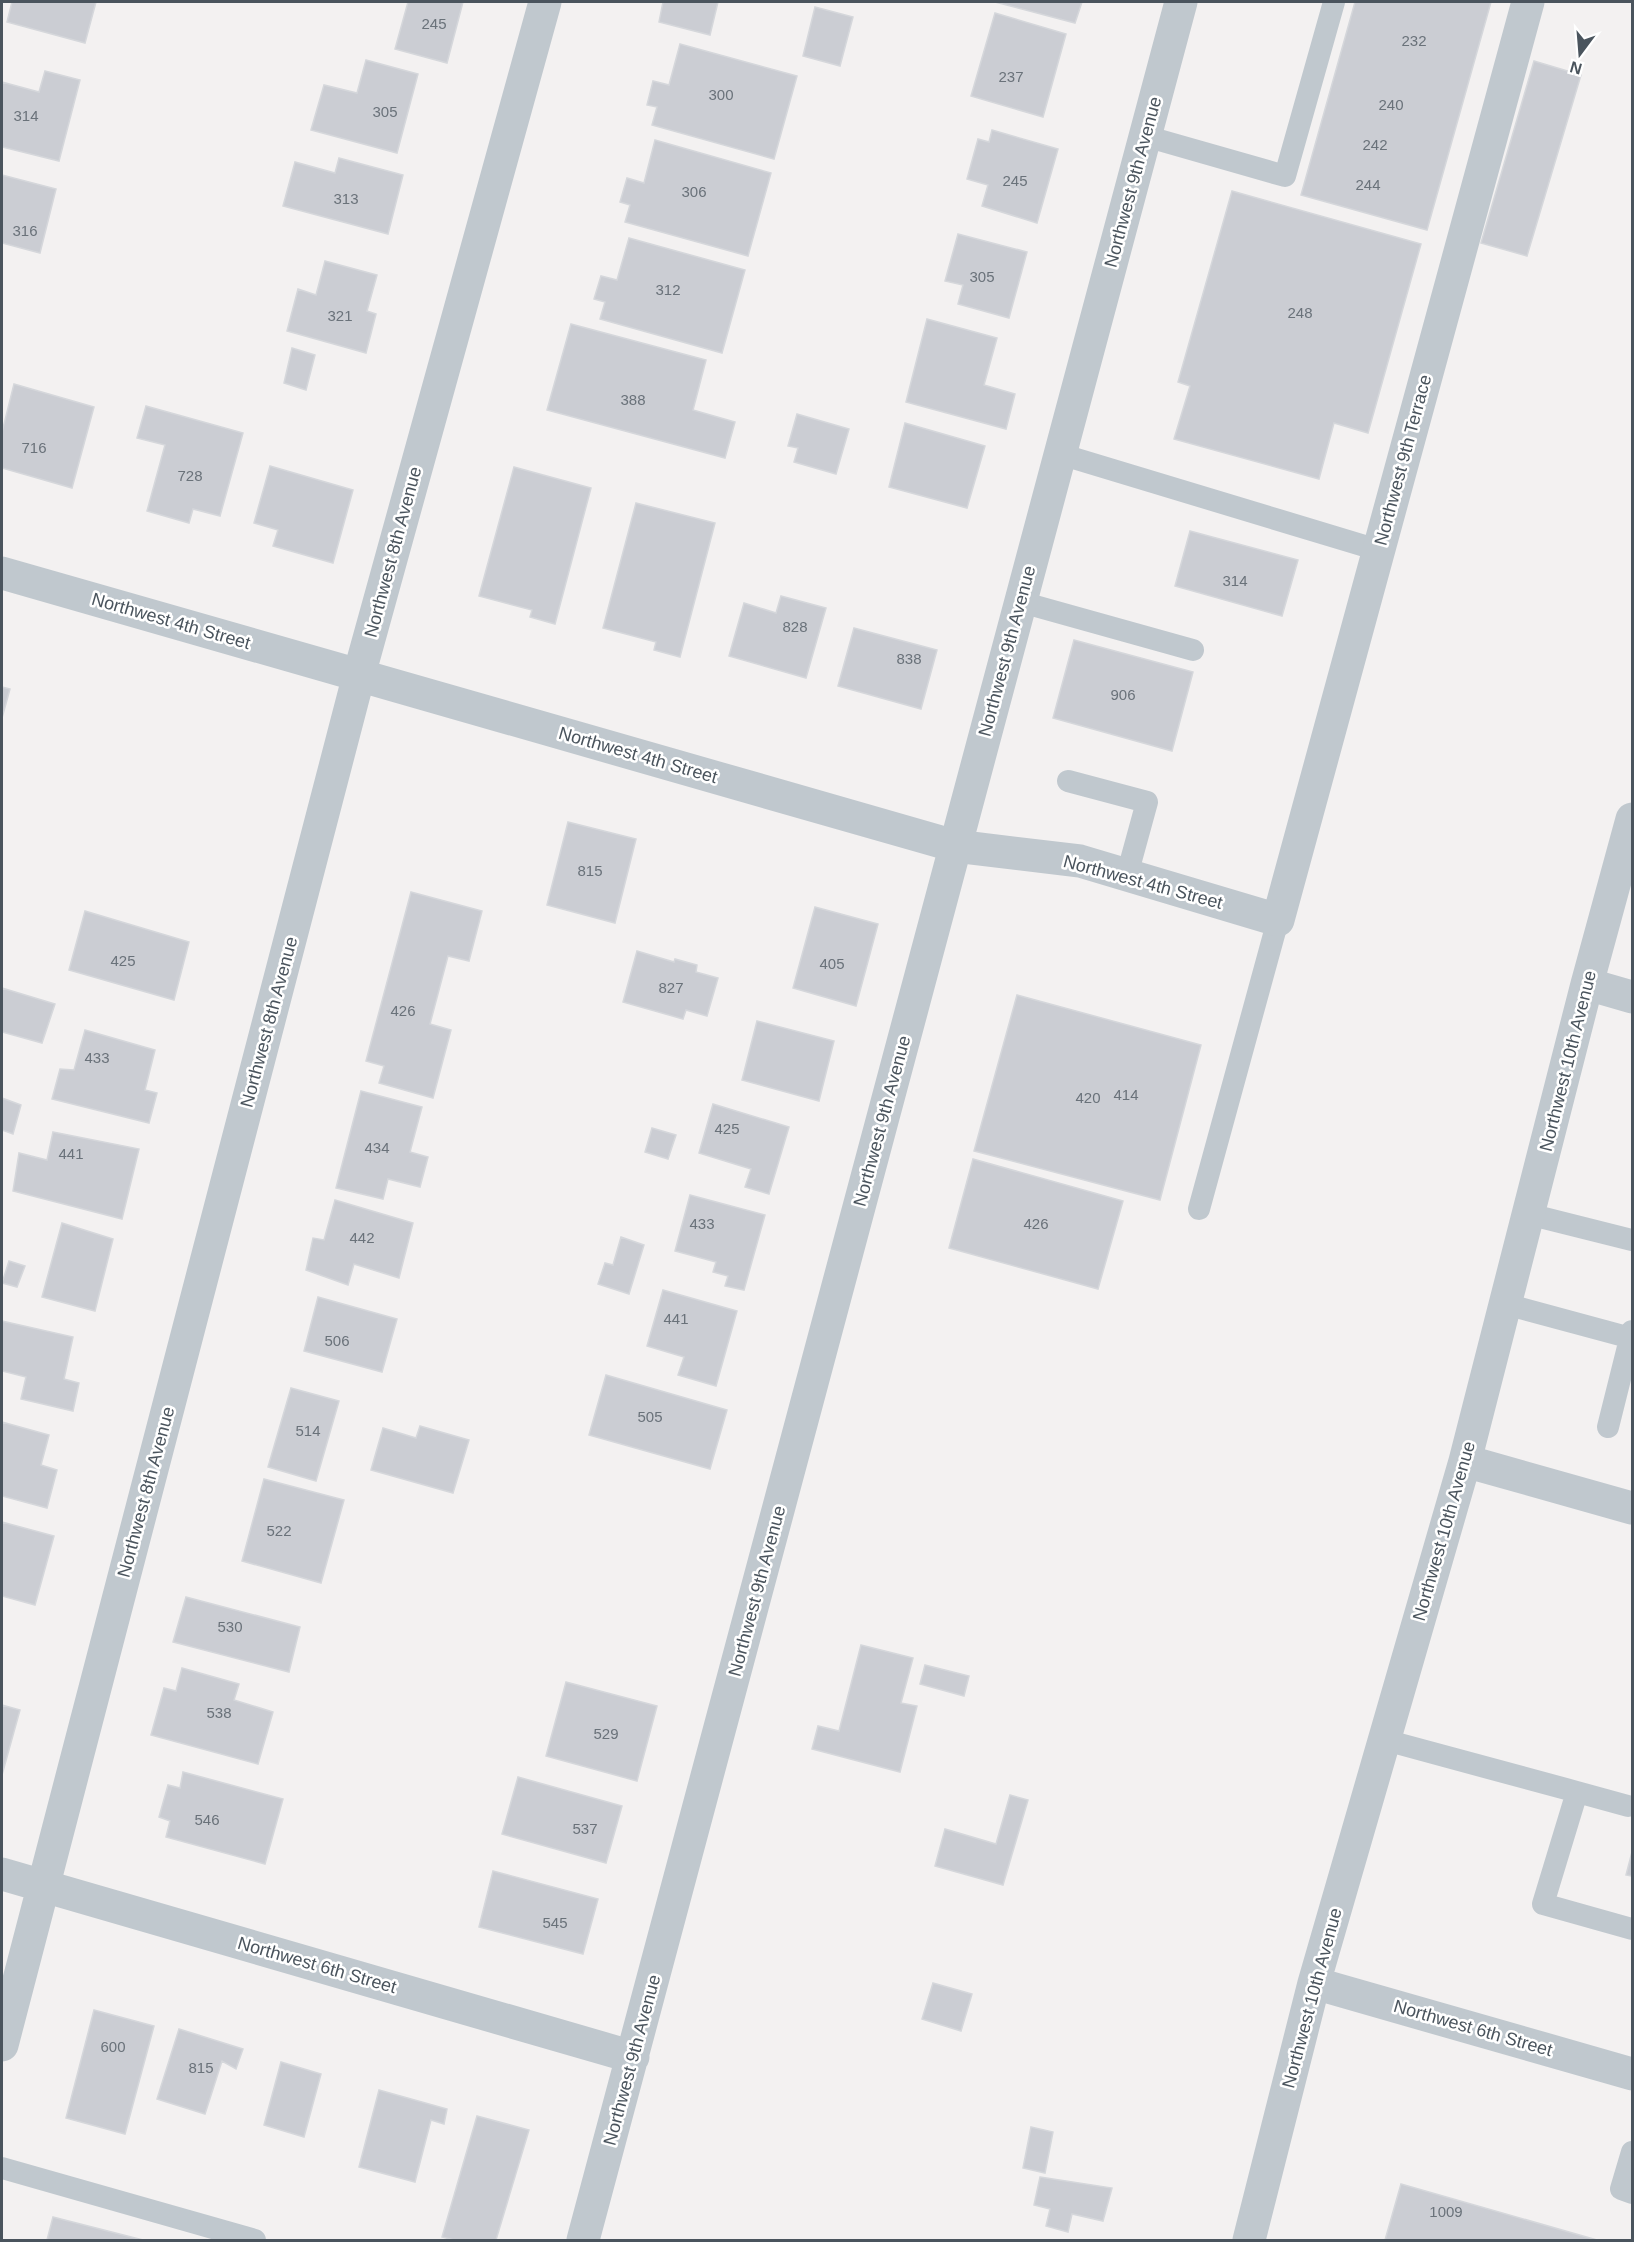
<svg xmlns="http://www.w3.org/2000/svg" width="1634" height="2242" font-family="Arial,sans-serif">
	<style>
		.building { fill: #cbcdd3; stroke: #d5d7db; stroke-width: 1.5 }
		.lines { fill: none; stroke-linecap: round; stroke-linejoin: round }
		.lane { stroke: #c0c8ce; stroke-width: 22 }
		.street { stroke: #c0c8ce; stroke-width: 33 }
		.labels { text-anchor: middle; stroke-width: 5; stroke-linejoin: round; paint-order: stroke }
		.number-label { font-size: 15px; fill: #6a727a }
		.street-label { font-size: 18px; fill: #4a545d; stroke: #fff }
	</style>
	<rect width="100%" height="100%" fill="#f3f1f1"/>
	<path class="building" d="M12,2h84l-11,41 -78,-21z
		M408,2h55l-16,61 -52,-14z
		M663,2h55l-8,33 -51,-13z
		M995,2h87l-7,21z
		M1355,2h136l-64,228 -126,-35z
		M815,7l38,10 -13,49 -37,-10z
		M995,13l71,21 -23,83 -72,-21z
		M680,44l117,32 -23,83 -122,-34 5,-18 -10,-2 6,-24 16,4z
		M366,60l52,14 -21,79 -86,-23 13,-45 33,8z
		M1534,61l47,14 -54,181 -46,-13z
		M45,71l35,9 -21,81 -57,-14v-65l37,10z
		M992,130l66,19 -21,74 -55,-17 6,-21 -21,-6 11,-40 11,3z
		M655,140l116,33 -23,83 -123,-34 5,-17 -10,-3 7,-24 17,5z
		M339,158l64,17 -15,59 -105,-28 12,-44 40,11z
		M2,175l54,14 -16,64 -38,-10z
		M1232,191l189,53 -53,189 -34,-10 -15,56 -145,-40 16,-53 -12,-4z
		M958,234l69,18 -18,66 -51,-14 5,-19 -18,-4z
		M629,238l116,32 -23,83 -122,-34 5,-17 -11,-3 7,-23 16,4z
		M325,261l52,14 -10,36 9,3 -10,39 -79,-22 11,-42 18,6z
		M927,319l70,19 -13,47 31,9 -9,35 -100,-27z
		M571,324l135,36 -13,50 42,12 -10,36 -178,-48z
		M292,348l23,7 -9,35 -22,-7z
		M14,384l80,23 -22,81 -70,-20v-36z
		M146,406l97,27 -23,83 -27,-7 -4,14 -42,-12 18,-66 -28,-7z
		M797,414l52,15 -13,45 -42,-12 4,-14 -10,-2z
		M905,423l80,23 -18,62 -78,-21z
		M270,466l83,24 -20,73 -60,-17 5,-16 -24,-7z
		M514,467l77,21 -36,136 -25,-7 2,-7 -53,-14z
		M636,503l79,20 -35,134 -26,-7 2,-8 -53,-14z
		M1190,531l108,29 -16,56 -107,-30z
		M781,596l45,12 -20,70 -77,-22 15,-53 32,10z
		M854,628l83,22 -16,59 -83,-23z
		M1074,640l119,32 -21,79 -119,-33z
		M2,687l8,2 -8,29z
		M568,822l68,17 -21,84 -68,-18z
		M411,892l71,19 -13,50 -21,-5 -18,68 21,6 -18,68 -54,-15 5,-17 -18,-5z
		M815,907l63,17 -22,82 -63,-18z
		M85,911l104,31 -15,58 -105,-30z
		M637,951l37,11 1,-3 22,6 -1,7 22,6 -11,38 -21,-6 -3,9 -60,-17z
		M2,988l53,16 -13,39 -40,-11z
		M1017,995l184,50 -41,155 -186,-49z
		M757,1021l77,20 -15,60 -77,-21z
		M85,1030l70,20 -10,40 12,3 -8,30 -97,-24 8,-30 14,1z
		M361,1091l61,16 -12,45 18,5 -8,30 -32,-8 -5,20 -47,-11z
		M2,1098l19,7 -8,29 -11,-4z
		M713,1104l76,23 -20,67 -24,-7 6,-18 -52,-16z
		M652,1128l24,7 -8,24 -23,-7z
		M53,1132l86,17 -17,70 -109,-28 6,-38 28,7z
		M973,1159l150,42 -25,88 -149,-41z
		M690,1195l75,20 -21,75 -19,-4 3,-10 -15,-4 3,-10 -41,-11z
		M335,1200l78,23 -14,55 -45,-14 -6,21 -42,-15 7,-32 11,2z
		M62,1223l51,16 -18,72 -53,-14z
		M621,1237l23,8 -15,49 -31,-10 7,-21 8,2z
		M9,1261l16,5 -8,21 -15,-4z
		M663,1290l74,21 -21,75 -38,-11 6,-18 -37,-11z
		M318,1297l79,22 -15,53 -78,-21z
		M2,1321l71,16 -9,42 15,4 -6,28 -52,-12 5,-22 -24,-6z
		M606,1375l121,35 -17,59 -121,-34z
		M291,1388l48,13 -23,80 -48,-14z
		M2,1422l47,13 -8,30 16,5 -10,38 -45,-12z
		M420,1426l49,14 -16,53 -82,-23 12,-42 33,10z
		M264,1479l80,21 -23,83 -79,-22z
		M2,1522l52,14 -19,69 -33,-9z
		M186,1597l114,30 -11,45 -116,-30z
		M861,1645l52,13 -12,45 16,3 -17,66 -88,-23 6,-23 21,5z
		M925,1665l44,11 -5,20 -44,-12z
		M182,1668l57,16 -5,16 39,12 -15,52 -107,-29 13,-47 12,3z
		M566,1682l91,24 -20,75 -91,-25z
		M2,1705l18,5 -18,65z
		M183,1772l100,27 -18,65 -99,-27 4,-16 -11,-4 9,-32 12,3z
		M518,1777l104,29 -16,57 -104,-29z
		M1010,1795l18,5 -25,85 -68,-19 10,-37 51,15z
		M1632,1852v24l-6,-1z
		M493,1871l105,28 -15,55 -104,-27z
		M933,1983l39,11 -11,37 -39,-12z
		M94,2010l60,16 -29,108 -59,-16z
		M179,2029l64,20 -7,20 -14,-8 -17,53 -48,-15z
		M281,2062l40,12 -17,63 -40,-12z
		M379,2090l68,19 -3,15 -13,-4 -16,62 -56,-15z
		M477,2116l52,14 -33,110h-42l-12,-3z
		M1031,2127l22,5 -8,41 -22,-5z
		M1040,2177l72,11 -9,33 -31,-7 -4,18 -22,-6 4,-17 -16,-4z
		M1401,2184l196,56h-212z
		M53,2217l90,23h-96z"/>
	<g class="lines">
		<path class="lane" d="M1145,136l140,40 49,-174
			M1060,454l318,96
			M1021,602l172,48
			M1068,781l79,21 -20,73
			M1199,1209l79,-289
			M1528,1214l104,26
			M1505,1304l126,34
			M1608,1427l24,-96
			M1385,1740l192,52 -34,112 89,25
			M1577,1792l51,14
			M1632,2152l-11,37 11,4
			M2,2168l253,72"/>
		<path class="street" d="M2,573l953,273 125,15 198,59 250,-918
			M1587,984l45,13
			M1465,1461l167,47
			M2,1874l631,183
			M1314,1983l318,91
			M2,2045l357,-1370 186,-673
			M583,2240l598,-2238
			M1249,2240l65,-257 151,-522 122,-477 45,-165"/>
	</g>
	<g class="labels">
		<g class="number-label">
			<text x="434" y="29">245</text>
			<text x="1414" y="46">232</text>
			<text x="1011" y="82">237</text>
			<text x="721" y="100">300</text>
			<text x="1391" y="110">240</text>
			<text x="385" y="117">305</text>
			<text x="26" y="121">314</text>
			<text x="1375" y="150">242</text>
			<text x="1015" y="186">245</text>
			<text x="1368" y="190">244</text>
			<text x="694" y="197">306</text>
			<text x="346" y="204">313</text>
			<text x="25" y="236">316</text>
			<text x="982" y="282">305</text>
			<text x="668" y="295">312</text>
			<text x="1300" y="318">248</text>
			<text x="340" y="321">321</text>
			<text x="633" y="405">388</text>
			<text x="34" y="453">716</text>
			<text x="190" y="481">728</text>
			<text x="1235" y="586">314</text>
			<text x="795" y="632">828</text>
			<text x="909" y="664">838</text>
			<text x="1123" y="700">906</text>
			<text x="590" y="876">815</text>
			<text x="123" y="966">425</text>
			<text x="832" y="969">405</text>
			<text x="671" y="993">827</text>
			<text x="403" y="1016">426</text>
			<text x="97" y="1063">433</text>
			<text x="1126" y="1100">414</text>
			<text x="1088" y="1103">420</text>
			<text x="727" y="1134">425</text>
			<text x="377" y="1153">434</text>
			<text x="71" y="1159">441</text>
			<text x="702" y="1229">433</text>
			<text x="1036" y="1229">426</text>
			<text x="362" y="1243">442</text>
			<text x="676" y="1324">441</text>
			<text x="337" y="1346">506</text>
			<text x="650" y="1422">505</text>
			<text x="308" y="1436">514</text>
			<text x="279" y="1536">522</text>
			<text x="230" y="1632">530</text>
			<text x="219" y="1718">538</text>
			<text x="606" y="1739">529</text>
			<text x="207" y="1825">546</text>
			<text x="585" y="1834">537</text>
			<text x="555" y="1928">545</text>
			<text x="113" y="2052">600</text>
			<text x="201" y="2073">815</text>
			<text x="1446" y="2217">1009</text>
		</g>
		<g class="street-label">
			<text transform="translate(1133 182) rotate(-75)" y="6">Northwest 9th Avenue</text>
			<text transform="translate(1403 460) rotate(-75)" y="6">Northwest 9th Terrace</text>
			<text transform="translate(393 552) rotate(-75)" y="6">Northwest 8th Avenue</text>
			<text transform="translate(171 621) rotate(16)" y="6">Northwest 4th Street</text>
			<text transform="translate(1007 651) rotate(-75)" y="6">Northwest 9th Avenue</text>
			<text transform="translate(638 755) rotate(16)" y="6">Northwest 4th Street</text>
			<text transform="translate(1143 882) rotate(15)" y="6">Northwest 4th Street</text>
			<text transform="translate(269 1022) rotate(-75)" y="6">Northwest 8th Avenue</text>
			<text transform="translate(1568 1061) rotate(-76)" y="6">Northwest 10th Avenue</text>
			<text transform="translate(882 1121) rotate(-75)" y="6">Northwest 9th Avenue</text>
			<text transform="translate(146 1492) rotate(-75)" y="6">Northwest 8th Avenue</text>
			<text transform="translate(1444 1531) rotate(-74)" y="6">Northwest 10th Avenue</text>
			<text transform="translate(757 1591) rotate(-75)" y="6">Northwest 9th Avenue</text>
			<text transform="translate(317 1965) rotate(16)" y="6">Northwest 6th Street</text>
			<text transform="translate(1312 1998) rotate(-75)" y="6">Northwest 10th Avenue</text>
			<text transform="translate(1473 2028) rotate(16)" y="6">Northwest 6th Street</text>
			<text transform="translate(632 2060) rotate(-75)" y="6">Northwest 9th Avenue</text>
		</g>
	</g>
	<rect width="1634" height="2242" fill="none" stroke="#4a545d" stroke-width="6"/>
	<g transform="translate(1580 54) rotate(196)" stroke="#ffffff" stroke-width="4.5" paint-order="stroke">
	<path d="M0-4.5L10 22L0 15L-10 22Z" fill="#4a545d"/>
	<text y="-9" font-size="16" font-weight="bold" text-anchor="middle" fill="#4a545d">N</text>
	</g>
</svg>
